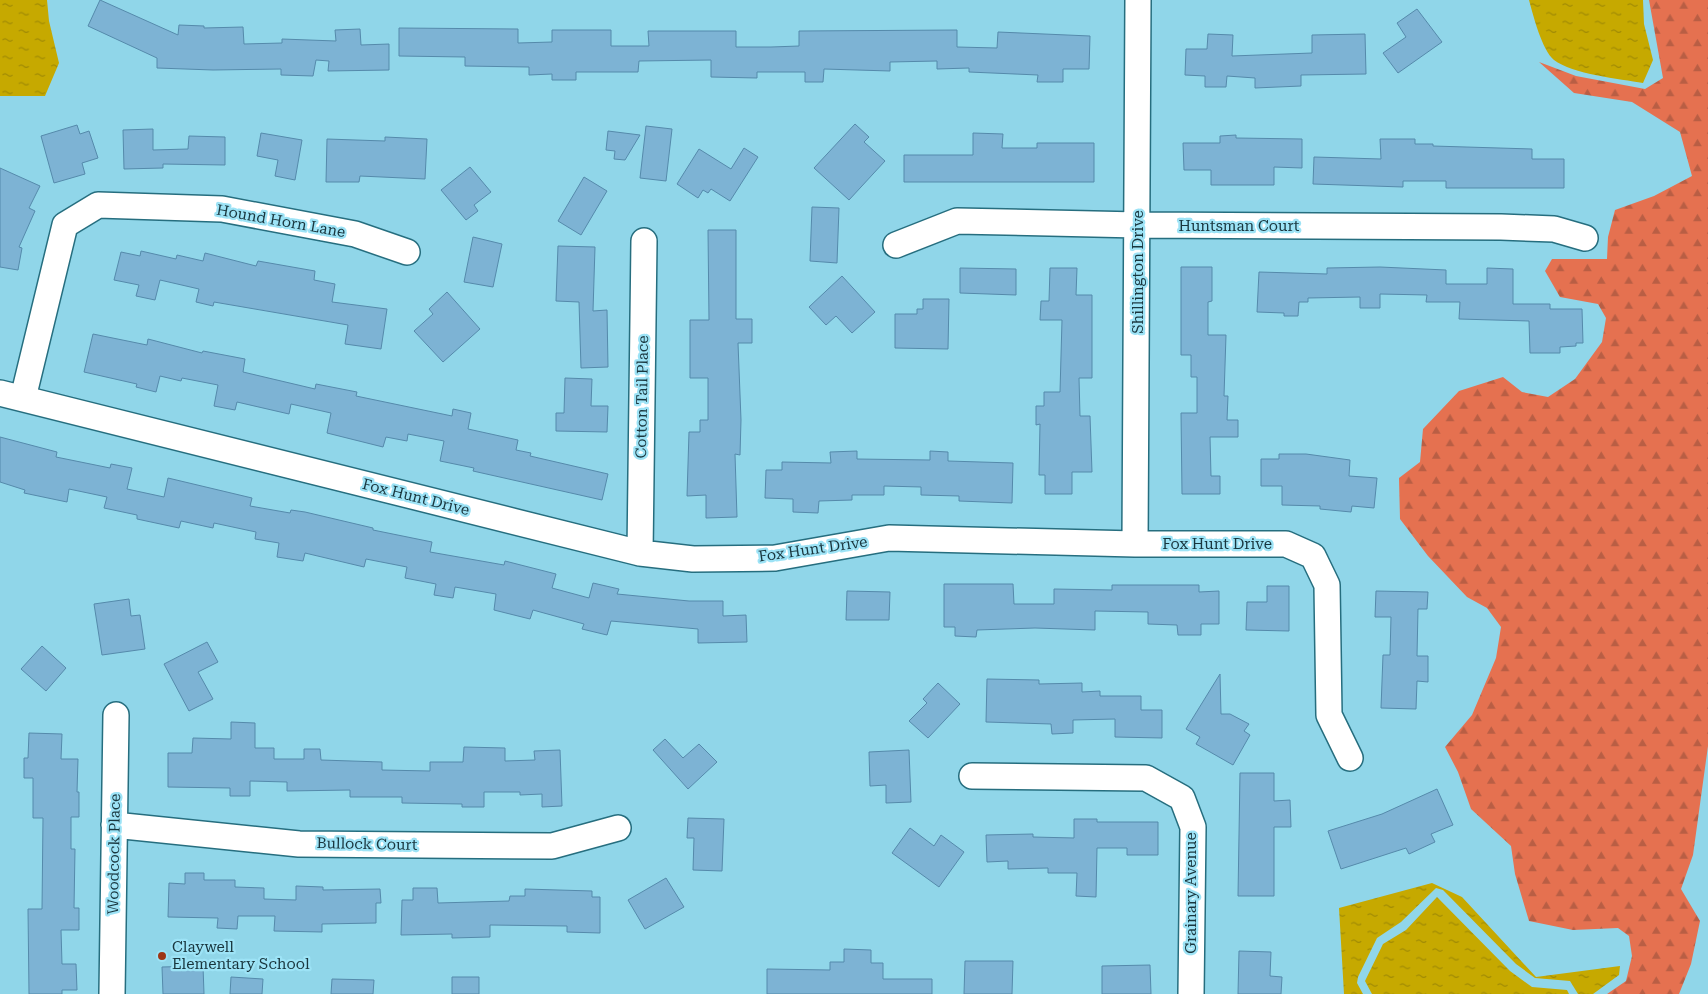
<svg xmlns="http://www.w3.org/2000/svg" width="1708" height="994" font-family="'Roboto Serif',serif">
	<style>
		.forest { fill: url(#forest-firs) }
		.water { fill: url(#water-ripples) }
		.building { fill: #7db3d4; stroke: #558aab }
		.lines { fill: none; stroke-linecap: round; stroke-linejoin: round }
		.minor-casing { stroke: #266e7f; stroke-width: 28 }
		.minor { stroke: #fff; stroke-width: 25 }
		.poi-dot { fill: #9d3616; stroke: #9de3f6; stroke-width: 2 }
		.labels { text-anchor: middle; stroke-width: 4.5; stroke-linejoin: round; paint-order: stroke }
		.street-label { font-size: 15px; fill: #19363e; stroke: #9de3f6 }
		.poi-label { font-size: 15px; fill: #19363e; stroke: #9de3f6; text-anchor: start }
	</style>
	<defs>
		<pattern id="forest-firs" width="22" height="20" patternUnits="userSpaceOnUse" patternTransform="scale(1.25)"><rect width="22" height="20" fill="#e57150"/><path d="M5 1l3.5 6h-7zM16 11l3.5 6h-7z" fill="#b95e44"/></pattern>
		<pattern id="water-ripples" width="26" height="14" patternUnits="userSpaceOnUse" patternTransform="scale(1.25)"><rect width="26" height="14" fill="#c6a900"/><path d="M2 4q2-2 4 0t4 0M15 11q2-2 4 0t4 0" fill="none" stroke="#a08a04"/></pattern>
	</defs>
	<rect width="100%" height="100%" fill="#90d6e9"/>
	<path class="forest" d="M1649,0h59v746l-15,109 -12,34 19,32 -9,43 -12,30h-72l19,-13 6,-25 -3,-20 -11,-8 -45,2 -44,-9 -14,-47 -4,-28 -40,-37 -13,-37 -13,-25 27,-32 24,-57 5,-31 -14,-19 -20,-11 -39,-41 -28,-37 -1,-41 21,-16 3,-33 36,-38 44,-14 19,15 26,5 27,-18 27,-37 4,-24 -8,-14 -38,-7 -15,-26 7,-12h55l1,-22 7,-27 39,-14 38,-20 -12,-44 -48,-30 -58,-9 -35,-31 37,14 69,13 18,-11z"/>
	<path class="water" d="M0,0h47l2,21 10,42 -14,33h-45z
		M1529,0h114l1,24 9,36 -10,23c-23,-4 -71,-9 -89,-23 -12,-10 -21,-45 -25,-60z
		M1432,883l30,14 74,80 84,-11 -1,9 -26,19h-15l-8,-13 -35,-3 -19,-14 -73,-74 -7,-2 -35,34 -24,16 -19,39 -1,6 6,11h-19l-5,-86z
		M1437,897l73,74 22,16 35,3 2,4h-197l-7,-13 18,-37 23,-14z"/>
	<path class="building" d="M100,0l78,35 1,-10 25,1v2l39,-1 1,17 38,-1v-4l54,2 -1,-11 25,-1 1,16 28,-1v26l-61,1 1,-10 -13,-1 -3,16 -32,-1v-6l-68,1 -56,-2v-10l-69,-32z
		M1417,9l25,33 -44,31 -15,-20 23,-16 -9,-14z
		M399,28l119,1v14l34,-1v-12h59v16h38l-1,-15h88v16h35l28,-1v-15l158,-1v17l40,1 1,-16 92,4 -1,33h-26v13h-26l1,-7 -69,-3v-4l-32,1v-8l-47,1v9l-66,-2 -1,13h-18v-10h-48v6l-46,-1v-17l-72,1 -1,11h-62v8h-24v-6l-23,1v-8l-64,-1v-9l-66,-1z
		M1208,34l25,1 -1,21 80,-3v-18l53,-1 1,40 -65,1v11l-46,2v-10l-28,-2 -1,11h-21v-11l-20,-1 1,-26h21z
		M855,124l14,13 -5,5 21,19 -36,39 -35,-32z
		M77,125l3,9 9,-3 9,27 -16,5 3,11 -31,9 -13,-47z
		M646,126l26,3 -6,52 -26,-3z
		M153,129v21l35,-1 1,-13 36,1v28l-62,-1v4l-39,1 -1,-39z
		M608,131l32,4 -15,25 -11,-1 1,-8 -9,-1z
		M261,133l41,7 -7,40 -20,-4 3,-16 -21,-4z
		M973,133l30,1 -1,14h35v-5h57v39h-190v-27h69z
		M1236,135v3l66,1v29l-28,-1v18h-63v-15h-27l-1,-27h37v-7z
		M385,137l42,2 -2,40 -65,-3 -1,6h-33l1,-43 58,2z
		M1380,139h35v5h18v2l99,3v10h32v29h-118v-7h-43v6l-90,-3 1,-27 67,2z
		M744,148l14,9 -28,44 -19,-12 -3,4 -5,-3 -5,8 -21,-14 22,-35 32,20z
		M470,167l21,25 -17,13 4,6 -12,9 -25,-30z
		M0,168l40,18 -11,22 6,3 -16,36 3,1 -4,22 -18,-3z
		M584,177l23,14 -26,44 -23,-14z
		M812,207l27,1 -2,55 -27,-2z
		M708,230h28v89h16v24h-14l3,77 -1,35 -5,-1 2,63 -31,1v-23l-19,1 2,-64h11v-12h8v-42h-18v-58h19z
		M473,237l29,7 -9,43 -29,-5z
		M558,246l37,1 -2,64 14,-1 1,57 -27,1 -2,-66 -23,-1z
		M141,251l35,8 1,-4 26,6 2,-8 51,13 2,-5 57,10 -1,9 21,4 -3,18 55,7 -6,40 -36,-5 3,-19 -134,-23 -1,4 -17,-4 3,-13 -39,-9 -5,20 -19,-4 3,-11 -25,-5 7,-28 19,4z
		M1181,267h31v34l-4,1v33h18l-2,61h4l-1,24h11v17h-28l1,39h9v18h-38l-1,-81h16v-36h-6v-22h-10z
		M1380,267l66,3v14h41v-16l26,1v35h37v5h32l1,34h-7v3l-16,1v6h-30l-1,-32 -70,-2 1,-17h-34l1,-7 -47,-1v14h-20v-11l-52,1v4h-9l-1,14h-14v-3l-27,-1 2,-40 68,2v-6z
		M960,268l56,1v26l-56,-2z
		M1050,268h27l-1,27h16v83h-13l1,38h10l2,56h-20v22h-27v-19h-6l1,-51 -4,1v-19h8v-14h16l2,-72h-22l1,-19h8z
		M842,276l33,36 -23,21 -16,-17 -10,9 -17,-18z
		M447,292l33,37 -37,33 -29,-31 19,-17 -4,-5z
		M923,299h26l-1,50 -53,-1v-34h22v-5h6z
		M93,334l54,11 1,-6 54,14 1,-2 42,8 -2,13 72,17 1,-5 41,8 -1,4 96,20 1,-7 18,4 -3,16 50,11 -2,10 15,3 -1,3 78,18 -6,26 -129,-29 1,-3 -34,-7 4,-20 -36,-7 -1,7 -21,-4 -3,10 -56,-14 4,-20 -40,-9 -2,10 -52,-12 -2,8 -21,-4 4,-21 -36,-7 -1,3 -21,-5 -4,16 -20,-5 1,-3 -53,-12z
		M565,378l27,1 -1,27h17l-1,26 -51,-1v-18h8z
		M0,437l57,15 -1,5 54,11 1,-4 21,4 -5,21 37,8 4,-19 84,20 -2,8 40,7 1,-3 14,2 68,16v2l59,12 -2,10 74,13 1,-4 51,13 -4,14 37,10 4,-15 26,6 -2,5 72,7h34v15l23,-1 1,27 -49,1v-14l-87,-8 -4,14 -25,-6 2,-5 -51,-14 -3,9 -36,-9 2,-16 -41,-7 -2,11 -19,-3 2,-11 -31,-6 2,-11 -41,-8 -2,8 -59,-14 -2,8 -26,-4 2,-14 -24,-4 1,-7 -42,-9 -1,5 -32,-7 -2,7 -42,-9v-4l-33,-7 3,-11 -38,-8 -2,13 -43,-9 1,-3 -25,-8z
		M857,451v8l73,1v-9l18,1v9l65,2 -1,40 -53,-2v-5l-38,-1v-8l-37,-1v9h-32v5l-33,1 -1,12 -25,-1v-13l-28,-1 1,-28h16v-8l49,1 -1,-11z
		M1279,454h27l44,6 -1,16 28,2 -3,30 -22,-2 -1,6 -31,-3v-3l-38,-1v-19h-21v-27h18z
		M944,584h69l1,20h40v-15l58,1v-5h87v7l20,-1v33h-18v11h-23l-1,-10 -29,-1v-12l-53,-1v19l-60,-2 -58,2 -1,7 -21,-1v-9h-11z
		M1267,586h22v45l-43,-1 1,-28h20z
		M847,591l43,1 -1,28h-43z
		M1376,591l52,1 -1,17h-9l-1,47h11v26l-11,-1 -1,28 -35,-1 2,-53h7l1,-38h-16z
		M129,599l2,17 9,-1 5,34 -43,6 -8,-51z
		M207,642l11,20 -20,10 15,27 -24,12 -25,-47z
		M42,646l24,22 -20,23 -25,-22z
		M1220,674l1,40h9l19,10 -5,7 6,4 -17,30 -37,-21 4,-7 -14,-8z
		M987,679l52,1v4l43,-1v9l18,-1v5h41v14h21v28l-47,-1v-18l-42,1v13l-21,1 -1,-10 -65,-2z
		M938,683l22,21 -32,34 -19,-17 18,-18 -4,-4z
		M231,722l24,1v25h19v11h30v-10h16l1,11 61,2v8l48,1v-9h33l1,-15 41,1v13l30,-1 -1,-9 26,-1 2,56 -20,1v-13l-22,1v-3h-36v15h-22v-3l-60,-1v-6h-52v-7l-63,1v-9l-37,-1v15h-20v-8l-62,-1v-34h24l1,-15 38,1z
		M29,733l33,1 -1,25h17l-1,33h2v25h-8v32h4l-1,59h5v22h-18l1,34h14l1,26h-15v4h-33l-1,-85h14l1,-91h-10v-40h-9v-20h4z
		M665,739l18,19 16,-14 18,18 -29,27 -35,-39z
		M909,750l2,52 -25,1v-18l-16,1 -1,-34z
		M1240,773h34v28l16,-1 1,27h-17v69h-36z
		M1437,789l16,36 -22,9 4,8 -26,12 -3,-6 -65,21 -13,-38 54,-17z
		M688,818l36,1 -2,52 -29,-1 1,-32h-7z
		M1074,819h23v3h61v33h-31v-7h-30l-1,49 -20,-1 1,-23h-29v-5l-40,1v-8l-21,1 -1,-27 47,-1v3l41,1z
		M910,828l24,18 7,-11 23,17 -25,35 -47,-34z
		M185,873h19v7h31v7l29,1v11l32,1v-14l27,1v3l57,-1 1,14h-5v20l-54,1v8l-48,-1 1,-15h-37l-1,13 -20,-1 1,-10 -50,-1 1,-34 16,1z
		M666,878l18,29 -39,22 -17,-29z
		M413,888h24l1,15 71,-2 1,-5h15v-7l67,2v6h8v36l-33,-1v-6l-77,-1v12l-38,1v-4l-51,1 1,-35h11z
		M844,949l27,1v13h12v16h49v15h-165v-25l63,1v-8h14z
		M1239,951l32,1 -1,24 12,1 -1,17h-43z
		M965,961h48l-1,33h-48z
		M1150,965l1,29h-49v-28z
		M203,966l1,28h-41l-1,-27z
		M231,977l32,2 -1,15h-32z
		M452,977h27v17h-27z
		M332,979l42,1 -1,14h-42z"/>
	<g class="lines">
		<g class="minor-casing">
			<path id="minor" d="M896,245l61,-24 181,4 363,2 53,2 31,9
				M0,393l640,160 53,6 82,-1 114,-20 246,6h151l27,12 14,29 2,130 21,43
				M23,398l42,-173 33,-20 124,4 133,25 52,18
				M1135,544l3,-544
				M640,553l4,-312
				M972,776l174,2 36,20 11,29 -2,167
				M114,825l185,19 253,2 66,-18
				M112,994l4,-279"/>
		</g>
		<use href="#minor" class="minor"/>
	</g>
	<circle class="poi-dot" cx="162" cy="956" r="5"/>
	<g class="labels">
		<g class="street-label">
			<text transform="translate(281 221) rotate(10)" y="5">Hound Horn Lane</text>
			<text x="1239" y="231">Huntsman Court</text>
			<text transform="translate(1138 272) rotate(-90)" y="5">Shillington Drive</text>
			<text transform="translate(642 397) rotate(-89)" y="5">Cotton Tail Place</text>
			<text transform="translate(416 497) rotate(14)" y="5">Fox Hunt Drive</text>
			<text x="1217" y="549">Fox Hunt Drive</text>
			<text transform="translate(813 549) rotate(-8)" y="5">Fox Hunt Drive</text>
			<text transform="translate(367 844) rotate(1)" y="5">Bullock Court</text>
			<text transform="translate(114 854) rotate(-89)" y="5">Woodcock Place</text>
			<text transform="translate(1191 893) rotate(-90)" y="5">Grainary Avenue</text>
		</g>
		<g class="poi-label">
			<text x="172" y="952">Claywell<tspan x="172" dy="17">Elementary School</tspan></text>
		</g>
	</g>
</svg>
